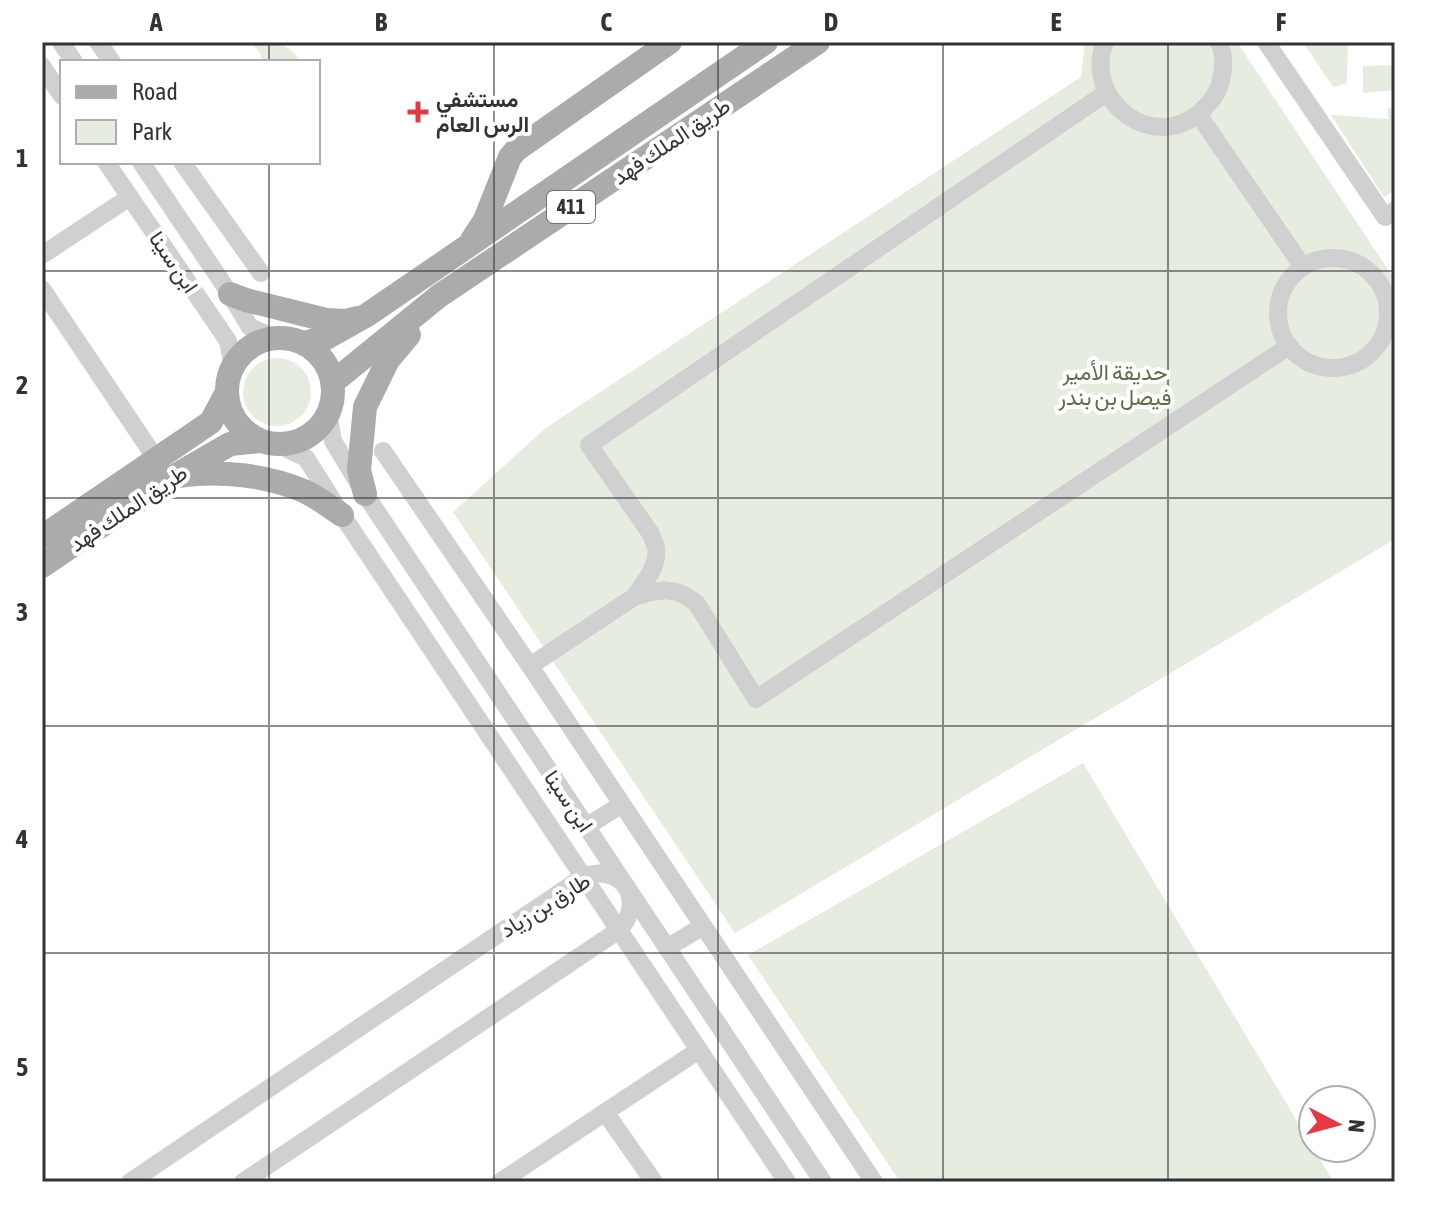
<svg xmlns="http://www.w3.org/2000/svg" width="1437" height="1224" font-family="'Asap Condensed',Vazirmatn,sans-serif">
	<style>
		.green { fill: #e6ecdf }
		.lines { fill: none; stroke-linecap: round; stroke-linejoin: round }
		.minor { stroke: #d0d0d0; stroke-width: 18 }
		.major { stroke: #ababab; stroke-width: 24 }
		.grid { fill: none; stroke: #333; stroke-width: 2; stroke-opacity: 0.55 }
		.poi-dot { fill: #e63946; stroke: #fff; stroke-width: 3 }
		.labels { text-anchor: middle; stroke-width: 8; stroke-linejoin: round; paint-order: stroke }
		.shield { fill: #fff; stroke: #707070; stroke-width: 2 }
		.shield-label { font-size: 20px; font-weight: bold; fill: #333 }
		.poi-label { font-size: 22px; font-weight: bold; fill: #333; stroke: #fff; text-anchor: start }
		.street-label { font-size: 22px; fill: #333; stroke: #fff }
		.park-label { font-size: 22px; fill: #56703f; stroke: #fff }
		.neatline { fill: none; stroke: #333; stroke-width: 3 }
		.grid-label { font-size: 26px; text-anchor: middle; font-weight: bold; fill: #333 }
	</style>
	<rect width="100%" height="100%" fill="#fff"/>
	<path class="green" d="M251,42c21,0 38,-1 49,20h-37l-4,-10z
		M1085,42h152l158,238v259l-660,394 -282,-421 94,-85 534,-350z
		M1303,42h45l-1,41 -14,4z
		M1395,65v25l-32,3v-27z
		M1395,107v83l-11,7 -53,-82 58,4 -2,-11z
		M243 392a34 34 0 1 1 68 0a34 34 0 1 1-68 0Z
		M1083,763l250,418 -2,1h-431l-152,-227z"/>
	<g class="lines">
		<path class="minor" d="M61,42l13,20
			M98,42l14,20
			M1105,42c-23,59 48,111 94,71 9,-8 18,-17 21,-29 4,-14 5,-29 -1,-42
			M1266,42l119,175 10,-7
			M42,66l20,30
			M1106,93l-517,352 62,89c0,1 5,12 5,13 3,19 -12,36 -22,50 26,-8 41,-12 63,7l59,95 533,-353
			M1198,114l105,153
			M106,162l122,179 5,26
			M141,162l89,132 20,33 25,11
			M182,162l79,111
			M42,255l88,-58
			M1278 313a55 55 0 1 1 110 0a55 55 0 1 1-110 0Z
			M42,289l114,170
			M328,413l5,28 32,53 458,688
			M277,444l29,14 36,57 445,667
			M383,451l147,215 344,516
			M530,666l104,-69
			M586,827l36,-23
			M667,948l36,-22
			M605,1112l49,70
			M130,1182l453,-305c38,-15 64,23 36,53l-376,252
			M500,1182l199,-132"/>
		<path class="major" d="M472,240l13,-20 25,-63 6,-7 154,-108
			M230,294l16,6 80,20 20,1 11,-3
			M227 391a53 53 0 1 1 106 0a53 53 0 1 1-106 0Z
			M303,343l23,-5 41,-23 399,-273
			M332,383l107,-87 379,-254
			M179,476c41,-6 87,-1 125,15 13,6 26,16 38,24
			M365,494l-6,-24 6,-63 23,-47 21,-25
			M42,537l169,-115 16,-30
			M42,566l131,-89 57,-33 31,-3"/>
	</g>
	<path class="grid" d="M269,42v20M494,42v1140M718,42v1140M943,42v1140M1168,42v1140M269,162v1020M42,271h1353M42,498h1353M42,726h1353M42,953h1353"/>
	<path class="poi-dot" d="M414 100h8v8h8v8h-8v8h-8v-8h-8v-8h8z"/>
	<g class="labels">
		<rect class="shield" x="547" y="191" width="48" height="32" rx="6"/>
		<g class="shield-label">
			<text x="571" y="214">411</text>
		</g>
		<g class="poi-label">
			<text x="436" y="107">مستشفي<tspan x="436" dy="25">الرس العام</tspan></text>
		</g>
		<g class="street-label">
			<text transform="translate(671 141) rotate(-34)" y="8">طريق الملك فهد</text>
			<text transform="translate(174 262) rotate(56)" y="8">ابن سينا</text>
			<text transform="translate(128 508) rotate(-34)" y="8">طريق الملك فهد</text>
			<text transform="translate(569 801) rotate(56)" y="8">ابن سينا</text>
			<text transform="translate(545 905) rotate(-32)" y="8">طارق بن زياد</text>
		</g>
		<g class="park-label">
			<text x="1115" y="380">حديقة الأمير<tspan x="1115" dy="25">فيصل بن بندر</tspan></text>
		</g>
	</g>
	<rect width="1437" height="1224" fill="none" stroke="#ffffff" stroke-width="88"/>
	<rect x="60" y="60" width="260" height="104" fill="#ffffff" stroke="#adadad" stroke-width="2"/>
	<rect x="76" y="86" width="40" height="12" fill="#ababab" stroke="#adadad" stroke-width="2"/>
	<text x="132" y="100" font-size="24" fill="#333333">Road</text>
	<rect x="76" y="120" width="40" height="24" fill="#e6ecdf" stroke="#adadad" stroke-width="2"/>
	<text x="132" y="140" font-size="24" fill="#333333">Park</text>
	<g transform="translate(1337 1124) rotate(96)"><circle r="38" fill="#ffffff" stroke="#adadad" stroke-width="2"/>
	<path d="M0-6L14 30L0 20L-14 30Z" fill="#e63946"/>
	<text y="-12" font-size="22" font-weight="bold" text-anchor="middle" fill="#333333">N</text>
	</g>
	<rect x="44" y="44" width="1349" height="1136" class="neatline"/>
	<g class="grid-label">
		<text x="156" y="31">A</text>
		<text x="381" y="31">B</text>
		<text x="606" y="31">C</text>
		<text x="831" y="31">D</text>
		<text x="1056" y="31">E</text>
		<text x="1281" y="31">F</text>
		<text x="22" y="167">1</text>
		<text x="22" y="394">2</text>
		<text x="22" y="621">3</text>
		<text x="22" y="848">4</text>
		<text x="22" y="1076">5</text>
	</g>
</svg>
